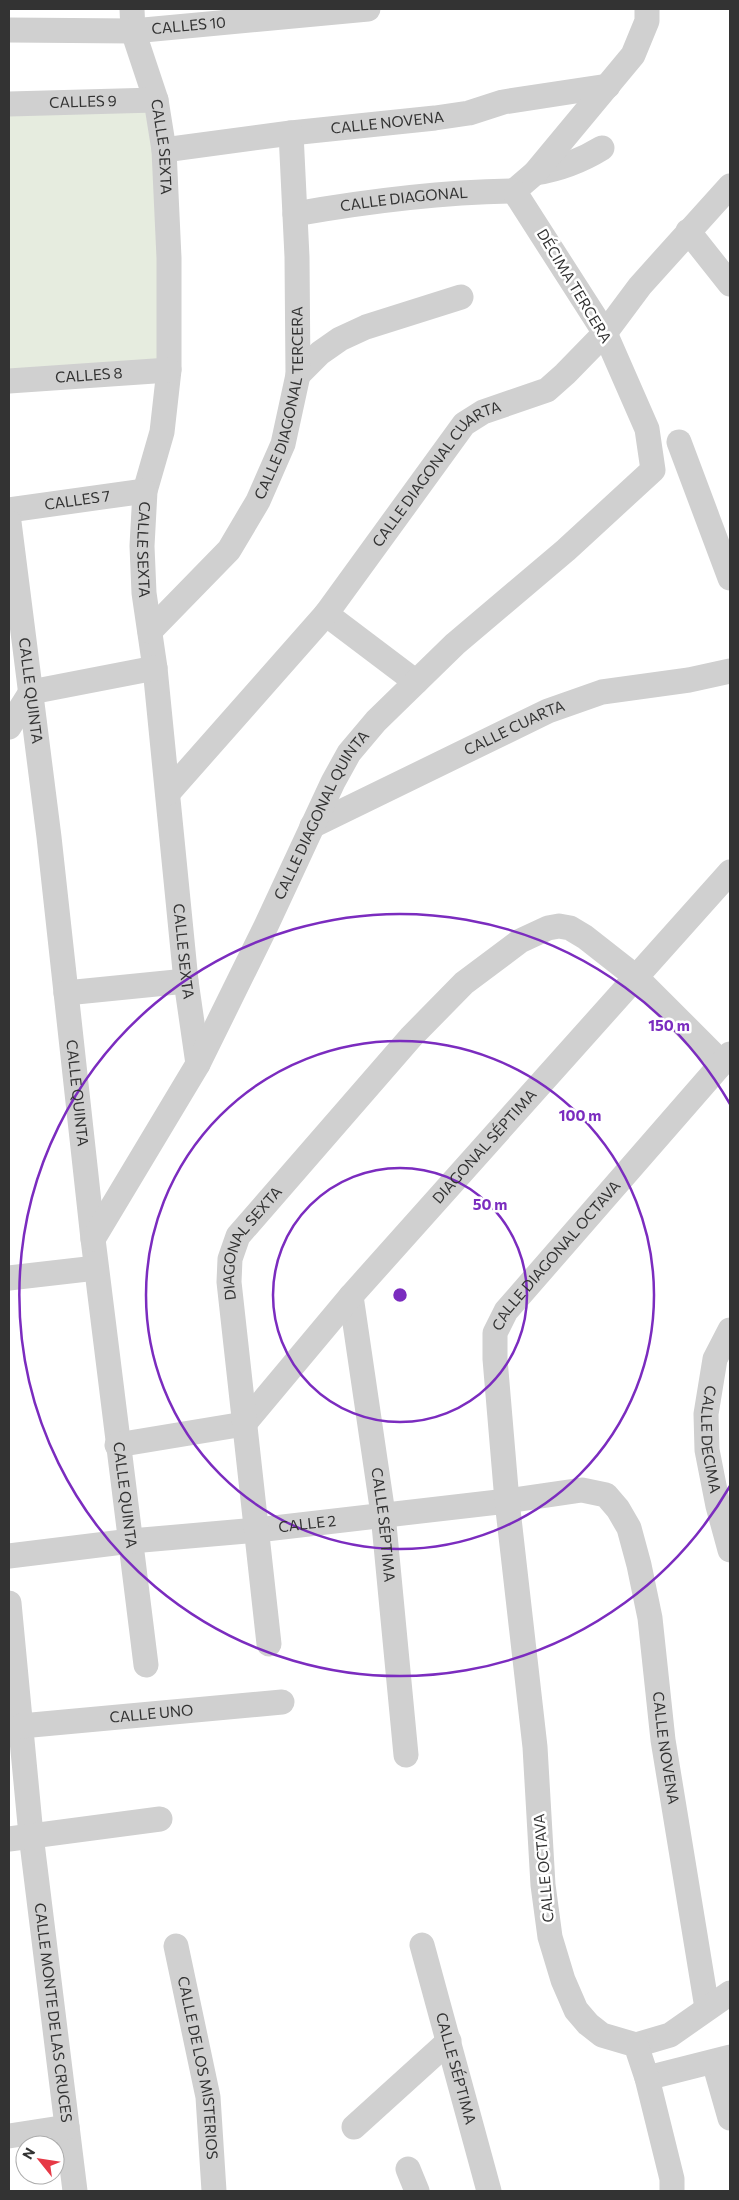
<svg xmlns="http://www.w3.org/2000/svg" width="739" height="2200" font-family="Commissioner,sans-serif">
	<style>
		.green { fill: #e6ecdf }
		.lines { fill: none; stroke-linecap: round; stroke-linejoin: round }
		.minor { stroke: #d0d0d0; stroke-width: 25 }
		.ring { fill: none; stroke: #7b2cbf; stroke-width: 2.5 }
		.labels { text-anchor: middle; stroke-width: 5; stroke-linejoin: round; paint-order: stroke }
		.street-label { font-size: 15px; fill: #333; stroke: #fff }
		.centre { fill: #7b2cbf; stroke: #fff; stroke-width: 2.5 }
		.ring-label { font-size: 15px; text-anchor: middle; font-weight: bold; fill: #7b2cbf; stroke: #fff; stroke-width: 5; stroke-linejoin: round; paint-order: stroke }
	</style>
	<rect width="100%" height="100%" fill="#fff"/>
	<path class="green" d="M156,105l9,261 -156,8v-268z"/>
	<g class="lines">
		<g class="minor">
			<path id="s1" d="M132,9l1,22 23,69 8,50 5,108v112l-7,62 -17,59 -3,55 2,47 11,75 31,313 12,83"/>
			<path id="s2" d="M9,30l124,1 235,-22"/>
			<path id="s3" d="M9,104l147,-4"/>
			<path id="s4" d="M164,150l127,-17 144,-15 34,-5 34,-11 105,-16"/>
			<path d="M535,173c25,-4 46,-12 67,-25"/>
			<path d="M514,191l21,-18 98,-118 14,-34v-12"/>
			<path id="s5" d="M295,214c74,-13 144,-22 219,-23"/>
			<path d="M688,231l42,53"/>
			<path d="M298,375l22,-22 20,-14 26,-12 95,-30"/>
			<path id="s6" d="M9,381l160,-11"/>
			<path d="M679,442l51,136"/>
			<path id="s7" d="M9,510l136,-19"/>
			<path id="s8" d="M9,522l40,315 44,402 53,426"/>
			<path d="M326,614l90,68"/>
			<path id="s9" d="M150,631l79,-81 29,-49 25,-57 15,-69 -1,-118 -6,-124"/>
			<path d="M9,727l22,-35 124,-24"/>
			<path id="s10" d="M168,793l158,-179 138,-190 19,-12 64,-22 18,-16 40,-41 35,-47 90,-100"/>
			<path id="s11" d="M312,826l236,-115 54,-19 87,-12 41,-9"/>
			<path d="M66,993l120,-12"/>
			<path id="s12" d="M93,1239l105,-175 68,-138 67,-144 16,-29 27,-32 79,-77 111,-94 87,-80 -6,-41 -42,-96 -91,-142"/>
			<path d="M9,1278l87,-10"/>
			<path id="s13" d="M351,1296l32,218 23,241"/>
			<path id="s14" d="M730,1330l-15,29 -9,55 1,36 11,56 12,44"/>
			<path id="s15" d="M117,1445l127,-21 107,-128 379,-424"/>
			<path id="s16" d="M9,1556l122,-15 126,-11 250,-29 75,-11 24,5 12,14 11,19 10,37 11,53 13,122 44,268"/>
			<path id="s17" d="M9,1603l22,232 44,356"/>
			<path id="s18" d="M269,1644l-40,-362 1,-23 8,-23 173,-199 53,-54 56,-42 28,-13 11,-2 11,2 15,9 51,40 86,86"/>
			<path id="s19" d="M21,1726l261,-24"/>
			<path d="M9,1839l151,-20"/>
			<path id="s20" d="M422,1945l67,246"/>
			<path id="s21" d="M176,1946l32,151 6,94"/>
			<path d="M636,2045l34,-10 60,-42"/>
			<path d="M714,2062l16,56"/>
			<path d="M647,2078l83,-21"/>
			<path d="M354,2127l95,-86"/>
			<path d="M9,2136l58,-9"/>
			<path d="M408,2169l9,22"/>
			<path id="s22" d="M672,2191v-12l-25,-101 -11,-33 -34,-10 -14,-11 -12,-14 -13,-30 -13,-43 -7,-52 -8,-138 -28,-246 -12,-142v-26l11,-22 224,-257"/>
		</g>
	</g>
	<g class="ring">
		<circle cx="400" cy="1295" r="127"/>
		<circle cx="400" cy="1295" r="254"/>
		<path d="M730 1486A381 381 0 1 1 730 1104"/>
	</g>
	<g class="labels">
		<g class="street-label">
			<text dy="5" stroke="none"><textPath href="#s2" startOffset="180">CALLES 10</textPath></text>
			<text dy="5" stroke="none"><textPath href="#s3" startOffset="74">CALLES 9</textPath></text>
			<text dy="5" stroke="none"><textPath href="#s4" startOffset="225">CALLE NOVENA</textPath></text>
			<text dy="5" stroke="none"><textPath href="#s1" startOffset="142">CALLE SEXTA</textPath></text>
			<text dy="5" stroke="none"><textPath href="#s5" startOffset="110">CALLE DIAGONAL</textPath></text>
			<text transform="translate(574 286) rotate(59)" y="5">DÉCIMA TERCERA</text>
			<text dy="5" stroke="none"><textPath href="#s6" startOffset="80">CALLES 8</textPath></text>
			<text dy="5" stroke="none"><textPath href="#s9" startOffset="272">CALLE DIAGONAL TERCERA</textPath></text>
			<text dy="5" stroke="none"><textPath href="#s10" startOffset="419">CALLE DIAGONAL CUARTA</textPath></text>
			<text dy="5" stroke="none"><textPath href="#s7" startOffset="69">CALLES 7</textPath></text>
			<text dy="5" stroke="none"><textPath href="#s1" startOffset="548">CALLE SEXTA</textPath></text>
			<text dy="5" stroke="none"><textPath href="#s8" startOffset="170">CALLE QUINTA</textPath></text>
			<text dy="5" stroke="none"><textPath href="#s11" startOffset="225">CALLE CUARTA</textPath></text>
			<text dy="5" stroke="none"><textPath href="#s12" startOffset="482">CALLE DIAGONAL QUINTA</textPath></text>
			<text dy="5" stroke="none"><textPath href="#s1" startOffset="952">CALLE SEXTA</textPath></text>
			<text dy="5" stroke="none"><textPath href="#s8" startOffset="575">CALLE QUINTA</textPath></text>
			<text dy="5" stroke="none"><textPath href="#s15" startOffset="496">DIAGONAL SÉPTIMA</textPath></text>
			<text dy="5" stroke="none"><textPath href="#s18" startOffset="410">DIAGONAL SEXTA</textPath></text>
			<text dy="5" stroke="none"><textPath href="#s22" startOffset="1006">CALLE DIAGONAL OCTAVA</textPath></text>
			<text dy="5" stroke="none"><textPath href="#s14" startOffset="114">CALLE DECIMA</textPath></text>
			<text dy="5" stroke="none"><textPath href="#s8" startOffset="980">CALLE QUINTA</textPath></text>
			<text dy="5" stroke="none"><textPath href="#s16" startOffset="300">CALLE 2</textPath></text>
			<text dy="5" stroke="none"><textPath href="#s13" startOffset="231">CALLE SÉPTIMA</textPath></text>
			<text dy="5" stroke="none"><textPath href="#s19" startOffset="131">CALLE UNO</textPath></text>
			<text dy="5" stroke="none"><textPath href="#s16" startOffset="865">CALLE NOVENA</textPath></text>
			<text transform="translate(544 1868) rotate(-95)" y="5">CALLE OCTAVA</text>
			<text dy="5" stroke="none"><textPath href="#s17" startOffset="412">CALLE MONTE DE LAS CRUCES</textPath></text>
			<text dy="5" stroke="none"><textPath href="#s21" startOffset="124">CALLE DE LOS MISTERIOS</textPath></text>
			<text dy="5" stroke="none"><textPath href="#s20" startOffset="128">CALLE SÉPTIMA</textPath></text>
		</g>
	</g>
	<circle cx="400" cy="1295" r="8" class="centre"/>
	<g class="ring-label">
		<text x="669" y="1031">150 m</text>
		<text x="580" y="1121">100 m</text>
		<text x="490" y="1210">50 m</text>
	</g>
	<rect width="739" height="2200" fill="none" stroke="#333333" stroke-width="20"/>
	<g transform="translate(40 2160) rotate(300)"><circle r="24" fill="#ffffff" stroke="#adadad"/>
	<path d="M0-4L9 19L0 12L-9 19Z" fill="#e63946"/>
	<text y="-8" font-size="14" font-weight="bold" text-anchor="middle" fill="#333333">N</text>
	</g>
</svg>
